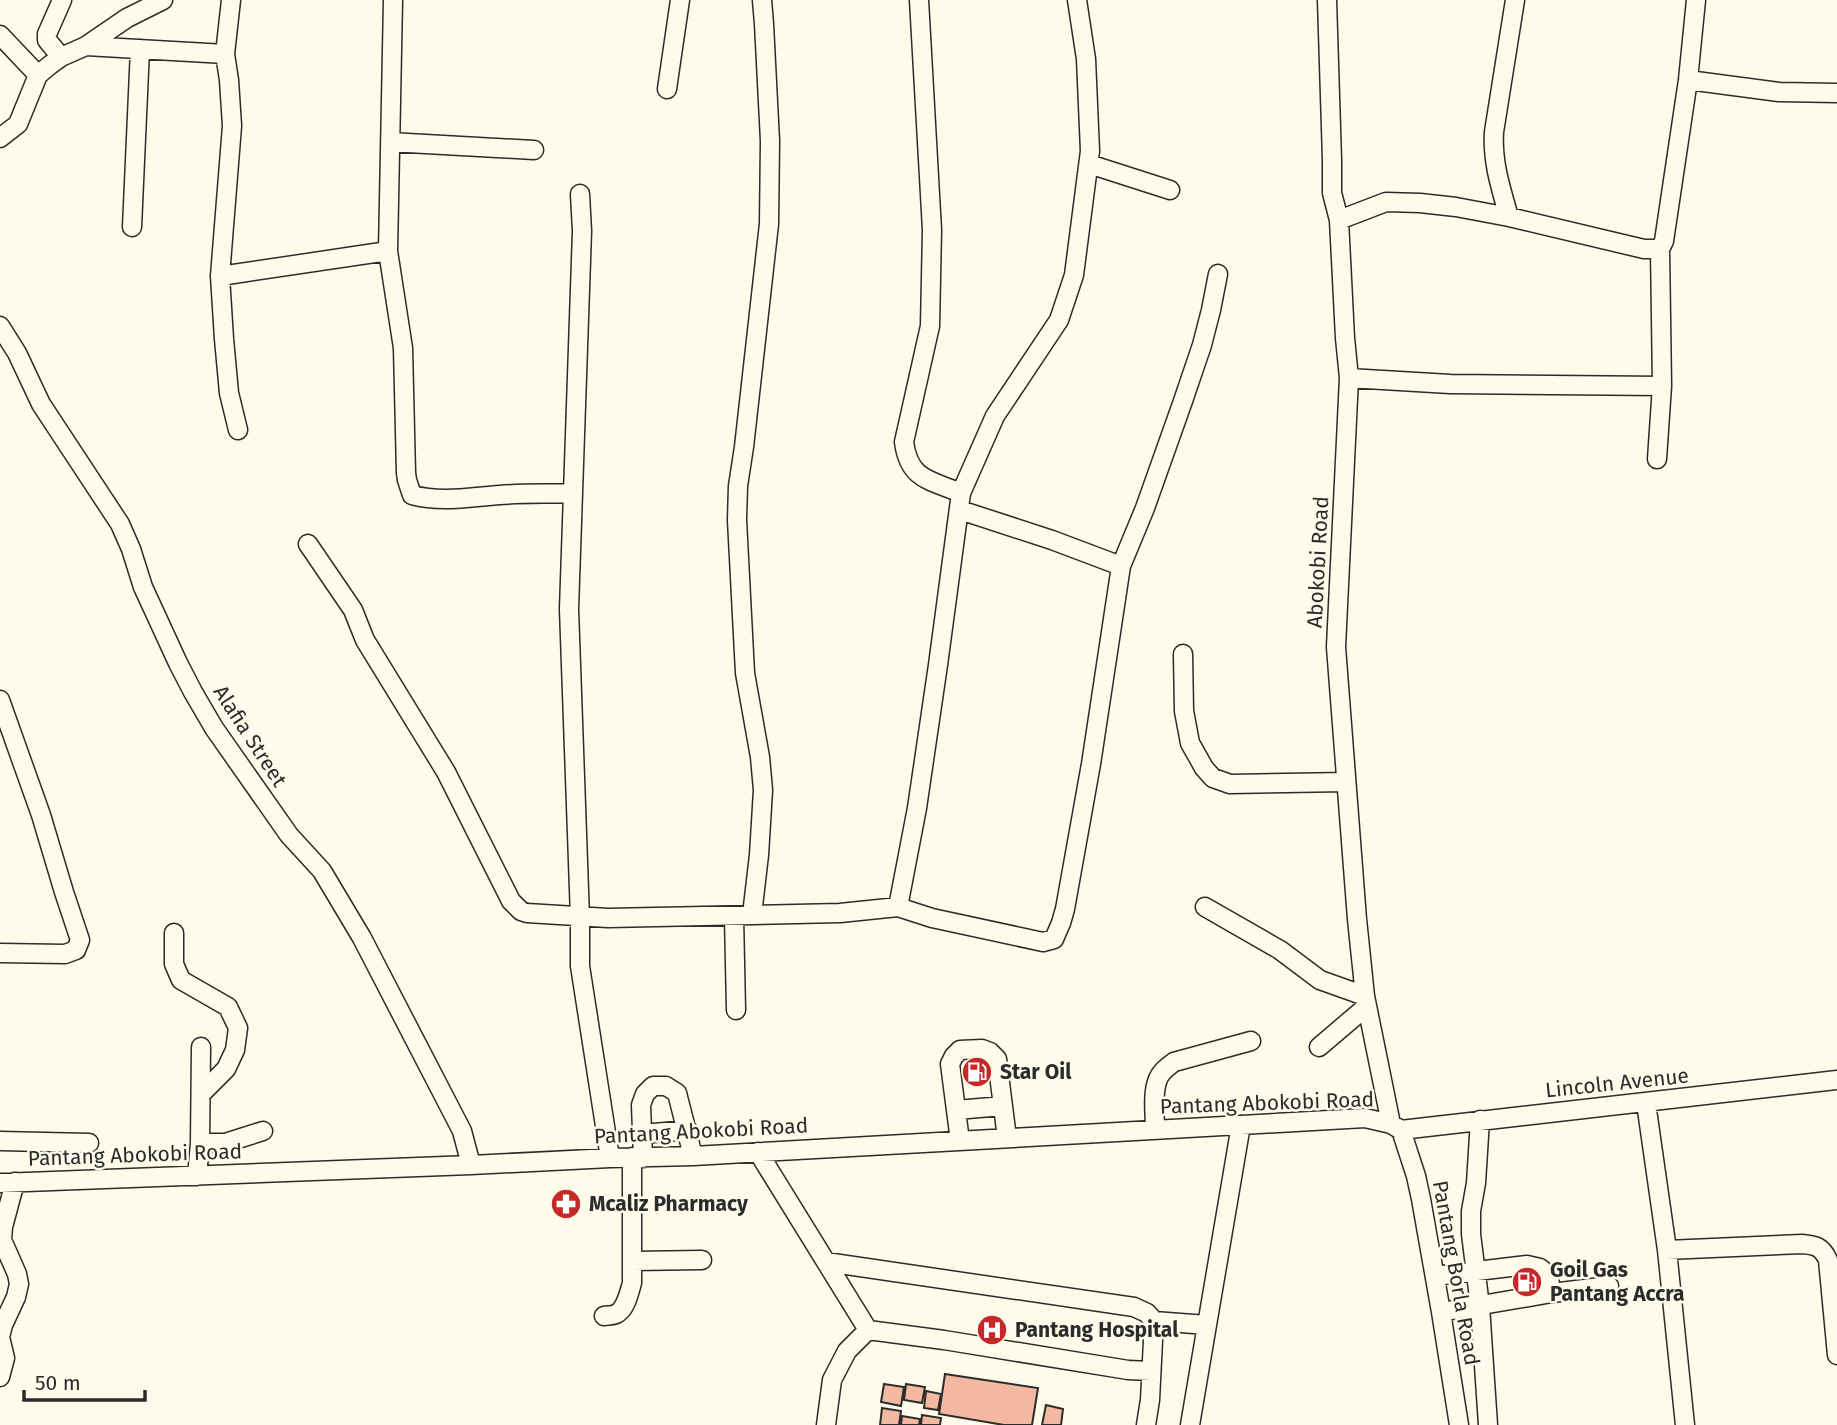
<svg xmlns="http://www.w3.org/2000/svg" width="1837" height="1425" font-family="'Fira Sans',sans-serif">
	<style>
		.building { fill: #f2b8a0; stroke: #2b2b2b; stroke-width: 2 }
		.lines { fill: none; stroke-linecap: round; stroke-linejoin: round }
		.minor-casing { stroke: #2b2b2b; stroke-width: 21 }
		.minor { stroke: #fdfbea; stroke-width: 18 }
		.labels { text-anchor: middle; stroke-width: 5; stroke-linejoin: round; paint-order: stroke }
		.street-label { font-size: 21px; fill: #2b2b2b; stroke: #fdfbea }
		.poi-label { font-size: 21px; font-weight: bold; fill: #2b2b2b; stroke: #fdfbea; text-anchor: start }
	</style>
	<rect width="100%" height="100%" fill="#fdfbea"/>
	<path class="building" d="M945,1374l93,14 -6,37h-28l-65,-11z
		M884,1384l20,3 -3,19 -20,-4z
		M906,1384l19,3 -3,16 -18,-3z
		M926,1391l15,3 -3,16 -14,-2z
		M1046,1405l17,4 -2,16h-19z
		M882,1408l19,3 -2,14h-19z
		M922,1415l19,3 -1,7h-19z
		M902,1416l18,3 -1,6h-18z"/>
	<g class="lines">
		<g class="minor-casing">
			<path id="minor" d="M231,0l-6,54 4,26 3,46 -12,150 4,63 5,54 9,37
				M393,0l-5,251 15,97 3,125 1,7 5,15c30,8 58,2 88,0 24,-2 48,-1 72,-2
				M919,0l13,230 -2,96 -26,116c5,38 26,38 57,51
				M1327,0l5,160v33l7,27 6,118 4,40 -13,269 21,272 8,77 26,128
				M0,35l38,40
				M86,46l139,8
				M61,57l-14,-17v-6l15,-34
				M1688,80l91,12 58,1
				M667,89l13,-89
				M0,138l18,-14 20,-49 12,-10 11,-8 25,-11 41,-28 36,-18
				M390,142l144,8
				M1089,164l81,26
				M580,194l2,37 -13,378 11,309v48l30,192
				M1509,217c-8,-28 -17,-55 -15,-85l21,-132
				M1339,220l47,-18 34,1 36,4 53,10 135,32h16
				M132,227l8,-178
				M220,276l168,-25
				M0,326l17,27 24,51 79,120 11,25 12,38 35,76 15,29 21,36 75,107 33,36 40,67 100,193 9,34
				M1349,378l101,6 212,2
				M1657,459l5,-73 -2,-137 4,-8 24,-161 8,-80
				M960,510l92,30 69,26
				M308,544l45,66 12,30 81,132 65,129 10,10 6,2 81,5 232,-5 58,-6 34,11 111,24 11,-3 7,-16 4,-14 26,-145 30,-198 24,-58 38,-107 19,-56 9,-35 7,-36
				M1183,654l1,57 6,32 14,25 9,10 17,6 116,-2
				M0,700l41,115 23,77 16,48 -4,10 -11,4 -65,-1
				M898,907l19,-99 21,-143 23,-172 34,-77 64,-96 15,-45 16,-124 -4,-92 -9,-59
				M1205,907l75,43 40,30 45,16
				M752,915l7,-60 4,-65 -3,-33 -15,-84 -8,-153 1,-34 6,-39 25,-223 1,-83 -6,-117 -2,-24
				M734,917l2,93
				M174,933v31l7,16 47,27 10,21 -3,22 -9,19 -25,25
				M1319,1047l47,-40
				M1646,1103l21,147 18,175
				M956,1110l47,-4
				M1480,1120l-4,63 -5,28v23l9,72 8,119
				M1155,1130c0,-16 -3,-37 3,-51 3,-8 10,-12 16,-17l77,-21
				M1401,1130l436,-50
				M1401,1130l15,46 5,23 20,113 18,113
				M642,1134l46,-4
				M0,1141l89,2
				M960,1141l-10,-77 4,-8 6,-6 22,-1 8,3 7,7 10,79
				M200,1143h25l38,-12
				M758,1152l110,178
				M643,1158l-2,-53 4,-11 8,-8h13l11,7 16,63
				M197,1176l3,-33 1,-96
				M0,1183l471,-18 139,-7 83,-2 672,-38 26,6 10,6
				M1667,1250l135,-6c14,1 20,3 26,16l9,95
				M633,1261l69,-1
				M826,1262l308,45 13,6 7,8 -4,79 -4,25
				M1435,1276l92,-11 13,3 8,7 4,18
				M1441,1312l111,-19 57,-7
				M604,1316c4,-1 8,0 12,-2 10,-5 13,-21 16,-31v-126
				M1154,1321l53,4
				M868,1330l76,10 184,30 23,1
				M0,1377l5,-19 -5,-21 3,-12 13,-28 3,-13 -2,-10 -15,-34 1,-13 12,-45
				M826,1425l6,-45 15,-29 21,-21
				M1190,1425l51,-300"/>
		</g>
		<use href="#minor" class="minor"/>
	</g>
	<defs>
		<g id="fuel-disc" transform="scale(1.575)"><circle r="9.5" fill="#c62828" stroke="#fdfbea"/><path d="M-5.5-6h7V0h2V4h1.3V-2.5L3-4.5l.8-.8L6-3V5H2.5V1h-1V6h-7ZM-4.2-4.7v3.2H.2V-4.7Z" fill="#fff"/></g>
		<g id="pharmacy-disc" transform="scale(1.575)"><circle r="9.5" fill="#c62828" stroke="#fdfbea"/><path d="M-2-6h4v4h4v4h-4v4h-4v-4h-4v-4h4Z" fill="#fff"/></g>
		<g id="hospital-disc" transform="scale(1.575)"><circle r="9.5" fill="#c62828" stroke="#fdfbea"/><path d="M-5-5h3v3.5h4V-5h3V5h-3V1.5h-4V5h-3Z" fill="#fff"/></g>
	</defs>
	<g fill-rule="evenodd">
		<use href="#fuel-disc" x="977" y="1072"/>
		<use href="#pharmacy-disc" x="566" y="1204"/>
		<use href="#fuel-disc" x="1527" y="1282"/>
		<use href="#hospital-disc" x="992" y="1330"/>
	</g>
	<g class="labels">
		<g class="street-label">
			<text transform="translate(1318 562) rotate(-87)" y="7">Abokobi Road</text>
			<text transform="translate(250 736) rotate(57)" y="7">Alafia Street</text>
			<text transform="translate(1617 1083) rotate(-6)" y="7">Lincoln Avenue</text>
			<text transform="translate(1267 1103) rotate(-2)" y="7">Pantang Abokobi Road</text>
			<text transform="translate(701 1131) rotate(-3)" y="7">Pantang Abokobi Road</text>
			<text transform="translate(135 1155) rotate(-2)" y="7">Pantang Abokobi Road</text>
			<text transform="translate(1456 1273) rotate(80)" y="7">Pantang Borla Road</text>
		</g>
		<g class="poi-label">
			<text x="1000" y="1079">Star Oil</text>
			<text x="589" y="1211">Mcaliz Pharmacy</text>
			<text x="1550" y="1277">Goil Gas<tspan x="1550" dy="24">Pantang Accra</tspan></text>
			<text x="1015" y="1337">Pantang Hospital</text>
		</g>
	</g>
	<path d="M24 1390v10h121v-10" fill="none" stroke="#2b2b2b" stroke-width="3.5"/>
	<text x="35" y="1390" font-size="21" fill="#2b2b2b" stroke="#fdfbea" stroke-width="5" paint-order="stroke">50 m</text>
</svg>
